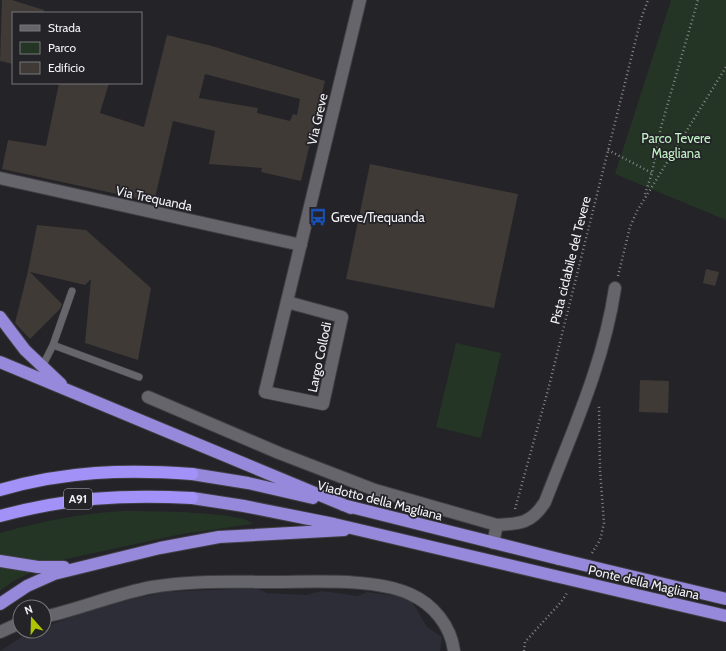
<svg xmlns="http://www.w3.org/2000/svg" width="726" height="651" font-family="Cabin,sans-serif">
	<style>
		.built { fill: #2d2d37 }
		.green { fill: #243525 }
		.building { fill: #3f3a36; fill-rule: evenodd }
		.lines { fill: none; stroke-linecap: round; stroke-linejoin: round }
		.service-casing { stroke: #3f3f43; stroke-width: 8 }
		.minor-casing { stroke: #3f3f43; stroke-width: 14 }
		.trunk-casing { stroke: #3f3f43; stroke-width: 14 }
		.motorway-casing { stroke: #3f3f43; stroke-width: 14 }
		.path { stroke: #86868b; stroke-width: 2.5; stroke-dasharray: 1 3; stroke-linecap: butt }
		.service { stroke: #65656b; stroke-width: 7 }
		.minor { stroke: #65656b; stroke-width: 12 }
		.trunk { stroke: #9688da; stroke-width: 12 }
		.motorway { stroke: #a291f6; stroke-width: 12 }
		.trunk-bridge-casing { stroke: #3f3f43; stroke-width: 14; stroke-linecap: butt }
		.trunk-bridge { stroke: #9688da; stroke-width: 12 }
		.labels { text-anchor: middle; stroke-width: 3.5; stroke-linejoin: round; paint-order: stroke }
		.shield { fill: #232328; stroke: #b4b4b8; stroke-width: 1 }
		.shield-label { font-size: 12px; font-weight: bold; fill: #f2f2f6 }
		.street-label { font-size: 13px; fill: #f2f2f6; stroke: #232328 }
		.park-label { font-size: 13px; fill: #c2f4c5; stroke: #232328 }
		.poi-label { font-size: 13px; fill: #f2f2f6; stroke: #232328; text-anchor: start }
	</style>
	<rect width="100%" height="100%" fill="#232328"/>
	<path class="built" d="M256,588l11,5 39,2 16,-4 36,5 9,-4 43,6 17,29 15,10 -2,14h-440l25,-16 9,-4h10v-4l55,-20 25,-6 41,-9z"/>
	<path class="green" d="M671,0h55v220l-111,-46z
		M456,343l45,10 -20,85 -45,-11z
		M122,511c20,0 122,0 131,13l-71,10 -125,27h-25l-32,-6v-22c42,-12 79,-19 122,-22z
		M0,567l36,3 -24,12 -12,9z"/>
	<path class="building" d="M2,0h10l32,10 -1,3h-30v51l-13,-3z
		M167,35l45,11 113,35 -24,100 -40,-9 1,-4 -53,-4 6,-33 -42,-10 -19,81 -152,-33 6,-29 38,6 13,-63h50l-9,30 44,14zM205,74l95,25 -3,16 -4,-1 -3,7 -33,-8 1,-5 -59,-10z
		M370,164l148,30 -24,114 -148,-29z
		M37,225l49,5 65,58 -13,72 -53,-17 6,-64 -6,6 -55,-13 32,32 -2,5 -30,30 -15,-16 13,-52z
		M706,269l13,3 -4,14 -12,-3z
		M640,380l29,1 -1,32 -29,-1z"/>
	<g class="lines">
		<g class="service-casing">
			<path id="service" d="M53,345l86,32
				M42,367l11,-22 19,-54"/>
		</g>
		<g class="minor-casing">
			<path id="minor" d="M0,178l301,67
				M287,302l55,15 -19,87 -58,-12 95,-392
				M148,397l131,56 96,37 122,35
				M493,543l4,-18c23,-1 35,-2 48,-23 27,-70 59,-139 70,-214
				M44,617c36,-8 71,-23 108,-30 40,-7 82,-5 123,-5 39,0 100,-4 135,12 23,10 41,32 44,57
				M0,632l20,-9"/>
		</g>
		<g class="trunk-casing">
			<path id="trunk" d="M0,317l25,33 36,34
				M0,362l351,146
				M192,474l56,9 65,15
				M192,498l52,8 90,18 221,52
				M343,505l216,54
				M0,561l38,6h26
				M0,604l27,-18 27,-12 106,-26 59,-11 125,-7"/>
		</g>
		<g class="motorway-casing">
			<path id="motorway" d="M0,490c65,-19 126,-21 192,-16
				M0,516c68,-18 122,-22 192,-18"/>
		</g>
		<path class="path" d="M608,150l44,23
			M645,194l7,-21 9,-46 37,-127
			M618,276l12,-49 7,-16 89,-144
			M515,509l33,-119 93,-371 7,-19
			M592,553l8,-13 4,-17 -4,-53 -1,-65
			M524,651l1,-9 36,-40 6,-9"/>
		<use href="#service" class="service"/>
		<use href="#minor" class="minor"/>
		<use href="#trunk" class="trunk"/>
		<use href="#motorway" class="motorway"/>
		<g class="trunk-bridge-casing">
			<path id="trunk-bridge" d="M559,559l167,40
				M555,576l171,40"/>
		</g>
		<use href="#trunk-bridge" class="trunk-bridge"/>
	</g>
	<defs>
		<g id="bus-bare" transform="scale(1.38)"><path d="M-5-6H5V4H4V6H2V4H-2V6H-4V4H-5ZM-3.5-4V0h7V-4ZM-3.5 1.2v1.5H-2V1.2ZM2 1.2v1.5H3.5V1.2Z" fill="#1a4fb4" stroke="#232328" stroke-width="2.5" paint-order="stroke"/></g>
	</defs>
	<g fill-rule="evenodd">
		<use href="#bus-bare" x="318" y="217"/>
	</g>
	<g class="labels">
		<rect class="shield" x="64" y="489" width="28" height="20" rx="3"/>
		<g class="shield-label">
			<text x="78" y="503">A91</text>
		</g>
		<g class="street-label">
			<text transform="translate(317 119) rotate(-77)" y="5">Via Greve</text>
			<text transform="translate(154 198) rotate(12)" y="5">Via Trequanda</text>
			<text transform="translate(570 260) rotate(-76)" y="5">Pista ciclabile del Tevere</text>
			<text transform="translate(319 357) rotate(-78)" y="5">Largo Collodi</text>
			<text transform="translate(380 500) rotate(14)" y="5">Viadotto della Magliana</text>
			<text transform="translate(644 582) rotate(13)" y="5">Ponte della Magliana</text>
		</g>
		<g class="park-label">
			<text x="676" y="143">Parco Tevere<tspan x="676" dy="15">Magliana</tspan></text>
		</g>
		<g class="poi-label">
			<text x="331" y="222">Greve/Trequanda</text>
		</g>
	</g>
	<rect x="12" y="12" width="130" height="72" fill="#232328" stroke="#76767a"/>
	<rect x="20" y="25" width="20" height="6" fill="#65656b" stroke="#76767a"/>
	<text x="48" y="32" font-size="12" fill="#f2f2f6">Strada</text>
	<rect x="20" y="42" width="20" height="12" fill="#243525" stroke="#76767a"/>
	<text x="48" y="52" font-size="12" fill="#f2f2f6">Parco</text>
	<rect x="20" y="62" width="20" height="12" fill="#3f3a36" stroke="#76767a"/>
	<text x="48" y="72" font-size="12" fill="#f2f2f6">Edificio</text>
	<g transform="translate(32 619) rotate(340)"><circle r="19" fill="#232328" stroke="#76767a"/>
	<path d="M0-3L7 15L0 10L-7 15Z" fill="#b0c502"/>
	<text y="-6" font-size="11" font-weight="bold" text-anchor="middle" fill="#f2f2f6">N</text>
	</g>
</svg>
